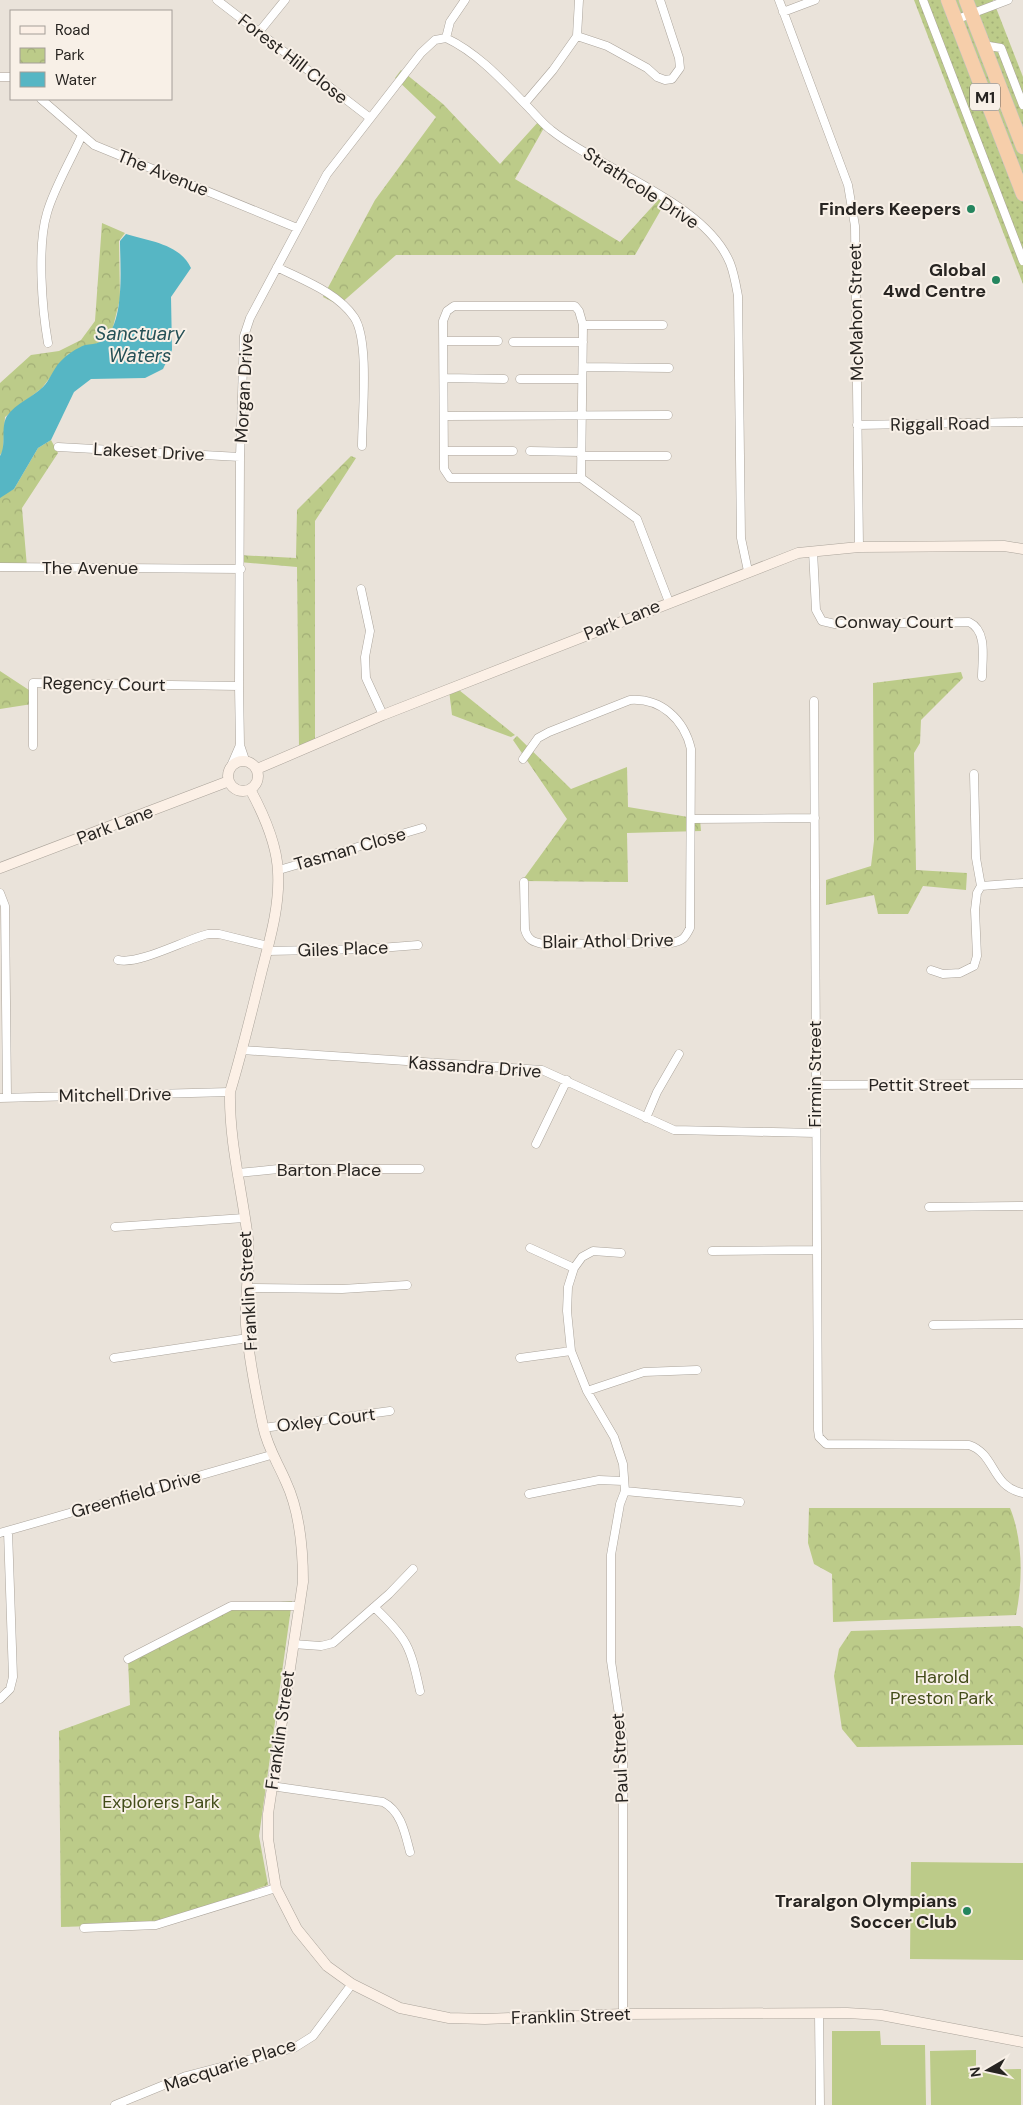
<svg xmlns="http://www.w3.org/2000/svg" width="1023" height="2105" font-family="'DM Sans',sans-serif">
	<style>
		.grass { fill: url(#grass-dots) }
		.park { fill: url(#park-crowns) }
		.garden { fill: #bccb89 }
		.water { fill: #56b6c4 }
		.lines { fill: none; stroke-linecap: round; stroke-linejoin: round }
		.street-casing { stroke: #aba49b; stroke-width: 9 }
		.secondary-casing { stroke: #aba49b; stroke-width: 11 }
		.highway-casing { stroke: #c3c2c1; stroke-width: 15 }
		.street { stroke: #fff; stroke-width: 8 }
		.secondary { stroke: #fcf0e6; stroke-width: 10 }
		.highway { stroke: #f6ceaa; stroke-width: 14 }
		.poi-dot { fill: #24855e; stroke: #f8f0e7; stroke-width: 2 }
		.labels { text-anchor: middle; stroke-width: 4; stroke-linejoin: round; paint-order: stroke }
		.shield { fill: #f8f0e7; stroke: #66615c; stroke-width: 1 }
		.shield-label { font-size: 16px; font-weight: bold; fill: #272421 }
		.street-label { font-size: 18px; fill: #272421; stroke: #f8f0e7 }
		.poi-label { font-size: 18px; font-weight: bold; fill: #272421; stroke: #f8f0e7; text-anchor: end }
		.park-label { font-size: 18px; fill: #434c1a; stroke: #f8f0e7 }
		.water-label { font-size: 19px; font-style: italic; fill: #255056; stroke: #f8f0e7 }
	</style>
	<defs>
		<pattern id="grass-dots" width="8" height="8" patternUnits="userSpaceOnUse" patternTransform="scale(1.25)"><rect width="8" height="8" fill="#bccb89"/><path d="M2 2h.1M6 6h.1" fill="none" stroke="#a2ae76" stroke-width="1.8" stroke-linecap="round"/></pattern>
		<pattern id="park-crowns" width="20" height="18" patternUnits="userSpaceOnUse" patternTransform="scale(1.25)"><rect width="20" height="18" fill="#bccb89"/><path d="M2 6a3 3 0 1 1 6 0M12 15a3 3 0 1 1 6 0" fill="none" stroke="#a2ae76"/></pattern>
	</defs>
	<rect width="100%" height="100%" fill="#eae3da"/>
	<path class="grass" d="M914,0h79l30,77v207z"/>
	<path class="park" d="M401,70l42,34 57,60 39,-43 6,5 -30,53 105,63 40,-44 6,3 -31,54h-239l-57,50 -16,-8 52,-97 61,-83 -41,-39z
		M102,223l23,10 -6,8 1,58 -8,32 -11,11 -33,12 -26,34 -37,29 -2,34 -3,4v-72l31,-28 28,-4 22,-11 14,-19z
		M51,440l7,13 -36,55 5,59h-27v-71l14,-7 24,-41z
		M351,456l5,2 -41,63v220l-16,6 -2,-180 -58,-5v-7l57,3 1,-48z
		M0,671l32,21v12l-32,5z
		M961,672l2,6 -42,42 -1,23 -6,10 2,117 51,3 -1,17 -43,-4 -15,28h-30l-4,-19 -48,10v-25l45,-14 3,-25 -1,-158z
		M454,686l61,49 -4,2 -59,-22 -3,-25z
		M517,736l54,53 56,-22 1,40 72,12 1,12 -74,2 1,49 -106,-1 45,-62 -54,-79z
		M809,1508h201c13,32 13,73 6,107l-183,7 -1,-48 -18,-10 -6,-21z
		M292,1601l-33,235 9,49 -113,39 -94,3 -2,-196 71,-26 -2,-45 104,-54z
		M1020,1626l3,2v117l-166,2 -15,-18 -8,-53 5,-27 12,-18z"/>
	<path class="garden" d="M911,1862l112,1v97l-113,-1z
		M832,2031h48l1,14h44l1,60h-94z
		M976,2050v20l45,-1v36h-90l-1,-54z"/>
	<path class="water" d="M126,234c23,7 54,10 65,34l-20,29 1,53 -9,19 -18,9 -54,1 -17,13 -23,48 -13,8 -24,41 -14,9v-42c7,-12 0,-28 7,-40 9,-13 25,-18 36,-29 7,-7 10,-18 17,-25 6,-7 17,-14 25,-17 5,-1 11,-1 15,-3 26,-13 20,-76 20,-101z"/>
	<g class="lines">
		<g class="street-casing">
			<path id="street" d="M217,0l153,118
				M779,0l69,185 7,41 4,321
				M923,0l100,261
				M783,12l32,-12
				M955,20l53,-20
				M259,32l26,-32
				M577,36l30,10 40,22 10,9 8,3 7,-1 8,-11 -1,-10 -19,-58
				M446,38c32,15 57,43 81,68 8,8 16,18 24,24 50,40 154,72 179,133 4,10 6,22 8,33l3,242 7,33
				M446,38l4,-16 15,-22
				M983,45l18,3 22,57
				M0,77h11
				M41,99l53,46 203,83
				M525,103l28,-33 24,-34 2,-36
				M277,267c25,13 60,25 77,50 16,23 8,99 8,129
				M663,325h-80l-2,153 56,41 32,83
				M445,341h53
				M513,342h70
				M48,343c-6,-34 -11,-97 -1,-130 7,-25 24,-53 35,-78
				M583,367l86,1
				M444,378l60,1
				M520,379h62
				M444,416l224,-1
				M857,425l166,-3
				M58,447l182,10
				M444,451h69
				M530,451l51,1
				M581,456h86
				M581,478h-131l-6,-9 -1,-148 4,-10 7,-5h121l4,5 4,14
				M813,551l3,59 6,11 13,3 134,-2c19,9 13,37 13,55
				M0,567l241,2
				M361,589l9,42 -5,26 1,21 17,37
				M814,701l4,729 1,7 7,7 143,1c27,9 22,42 54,48
				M33,746v-63l206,3
				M523,759l15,-21 11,-6 81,-32c31,-2 54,19 61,49l-1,179c-5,10 -7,13 -19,15l-128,1c-10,-2 -15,-4 -18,-14l-1,-48
				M245,760l-5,-15 -1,-59 1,-229 4,-121 6,-18 77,-144 94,-121 14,-13 11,-2
				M231,766l9,-21
				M691,819l124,-1
				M279,870l143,-42
				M981,886l42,-3
				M0,893l5,13 2,191
				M267,951l100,-2 51,-4
				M118,960c21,5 66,-20 90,-26h11l49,12
				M931,970l12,4 17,-1 14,-7 3,-10 -2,-46 2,-17 4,-7 -5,-28 -2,-84
				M242,1050l300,20 132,60 142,3
				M815,1085l208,-1
				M0,1098l230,-6
				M646,1118l11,-26 22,-38
				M536,1144l31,-64
				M238,1173l40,-4h142
				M929,1207l94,-1
				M115,1227l129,-9
				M530,1248l44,20
				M712,1251l105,-1
				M621,1253l-28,-2 -11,6 -8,11 -6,19 -1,24 4,40 16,40 27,46 9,27 2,27 -5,13 -9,51v106l12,81v272
				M247,1288l95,1 65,-4
				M933,1325l90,-1
				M114,1358l134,-20
				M520,1358l51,-7
				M587,1391l57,-19 53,-2
				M263,1428l127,-17
				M625,1491l115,11
				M529,1494l70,-14 24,1
				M0,1533l271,-78
				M374,1607c34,32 36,39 46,84
				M293,1644l28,2 12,-3 56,-49 24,-25
				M128,1659l103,-53h68
				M0,1699l10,-10 3,-12 -5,-146
				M271,1786l112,16c18,9 22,31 27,50
				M84,1928l72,-3 120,-37
				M819,2013l1,92
				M115,2105l71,-29 108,-28 19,-12 39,-52"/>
		</g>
		<g class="secondary-casing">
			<path id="secondary" d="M228 776a15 15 0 1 1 30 0a15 15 0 1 1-30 0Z
				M257,769l126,-54 415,-162 61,-6 145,-1 19,3
				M250,789c13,24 27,56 28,83 2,33 -8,67 -16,98 -10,41 -20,82 -32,122 -1,50 12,98 18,147 3,29 -4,57 -2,86 3,34 10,69 17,101 5,23 14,35 23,56 14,30 17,67 17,100l-35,232v25l8,49 21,41 30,37 25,18 48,24 49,10 36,1 138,-5 224,-1 34,2 142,27
				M0,868l229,-87"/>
		</g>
		<g class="highway-casing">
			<path id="highway" d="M948,0l75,194
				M966,0l57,147"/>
		</g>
		<use href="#street" class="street"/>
		<use href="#secondary" class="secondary"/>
		<use href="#highway" class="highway"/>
	</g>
	<g class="poi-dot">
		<circle cx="971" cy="209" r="5"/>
		<circle cx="996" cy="280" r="5"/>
		<circle cx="967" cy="1911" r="5"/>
	</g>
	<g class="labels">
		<rect class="shield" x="970" y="83.5" width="30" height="27" rx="4"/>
		<g class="shield-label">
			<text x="985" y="103">M1</text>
		</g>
		<g class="street-label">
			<text transform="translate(293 59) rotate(38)" y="6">Forest Hill Close</text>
			<text transform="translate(163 173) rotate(22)" y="6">The Avenue</text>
			<text transform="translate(641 188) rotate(33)" y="6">Strathcole Drive</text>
			<text transform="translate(856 312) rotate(-91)" y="6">McMahon Street</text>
			<text transform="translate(244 388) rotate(-87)" y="6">Morgan Drive</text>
			<text transform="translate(940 424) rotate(-1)" y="6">Riggall Road</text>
			<text transform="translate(149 452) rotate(3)" y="6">Lakeset Drive</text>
			<text x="90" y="574">The Avenue</text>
			<text transform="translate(622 620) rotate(-22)" y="6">Park Lane</text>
			<text x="894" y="628">Conway Court</text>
			<text transform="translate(104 684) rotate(1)" y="6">Regency Court</text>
			<text transform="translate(115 825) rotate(-21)" y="6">Park Lane</text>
			<text transform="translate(350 849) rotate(-16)" y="6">Tasman Close</text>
			<text transform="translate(608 941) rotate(-1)" y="6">Blair Athol Drive</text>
			<text transform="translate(343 949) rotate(-2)" y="6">Giles Place</text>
			<text transform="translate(475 1067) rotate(4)" y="6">Kassandra Drive</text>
			<text transform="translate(815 1074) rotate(-90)" y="6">Firmin Street</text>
			<text x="919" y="1091">Pettit Street</text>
			<text transform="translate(115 1095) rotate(-1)" y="6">Mitchell Drive</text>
			<text x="329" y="1176">Barton Place</text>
			<text transform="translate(248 1291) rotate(-93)" y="6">Franklin Street</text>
			<text transform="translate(326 1420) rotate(-7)" y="6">Oxley Court</text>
			<text transform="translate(136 1494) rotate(-16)" y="6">Greenfield Drive</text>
			<text transform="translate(280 1730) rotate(-82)" y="6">Franklin Street</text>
			<text transform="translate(620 1758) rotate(-93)" y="6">Paul Street</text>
			<text transform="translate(571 2016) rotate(-2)" y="6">Franklin Street</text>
			<text transform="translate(230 2065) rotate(-18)" y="6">Macquarie Place</text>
		</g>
		<g class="poi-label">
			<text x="961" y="215">Finders Keepers</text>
			<text x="986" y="276">Global<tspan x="986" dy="21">4wd Centre</tspan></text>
			<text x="957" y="1907">Traralgon Olympians<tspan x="957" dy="21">Soccer Club</tspan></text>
		</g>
		<g class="park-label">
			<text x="942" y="1683">Harold<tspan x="942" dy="21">Preston Park</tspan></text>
			<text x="161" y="1808">Explorers Park</text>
		</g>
		<g class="water-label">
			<text x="140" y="340">Sanctuary<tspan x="140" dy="22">Waters</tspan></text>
		</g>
	</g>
	<rect x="10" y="10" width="162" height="90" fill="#f8f0e7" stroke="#a49e98"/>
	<rect x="20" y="26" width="25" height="8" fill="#fcf0e6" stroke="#a49e98"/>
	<text x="55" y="35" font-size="15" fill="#272421">Road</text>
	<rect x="20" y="48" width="25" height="15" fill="url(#park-crowns)" stroke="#a49e98"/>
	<text x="55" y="60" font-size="15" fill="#272421">Park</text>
	<rect x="20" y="72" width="25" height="15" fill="#56b6c4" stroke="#a49e98"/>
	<text x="55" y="85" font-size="15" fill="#272421">Water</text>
	<g transform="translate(988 2070) rotate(261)" stroke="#f8f0e7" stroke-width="4" paint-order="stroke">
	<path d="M0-4L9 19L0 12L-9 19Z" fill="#272421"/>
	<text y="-8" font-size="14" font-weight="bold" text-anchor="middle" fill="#272421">N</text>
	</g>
</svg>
